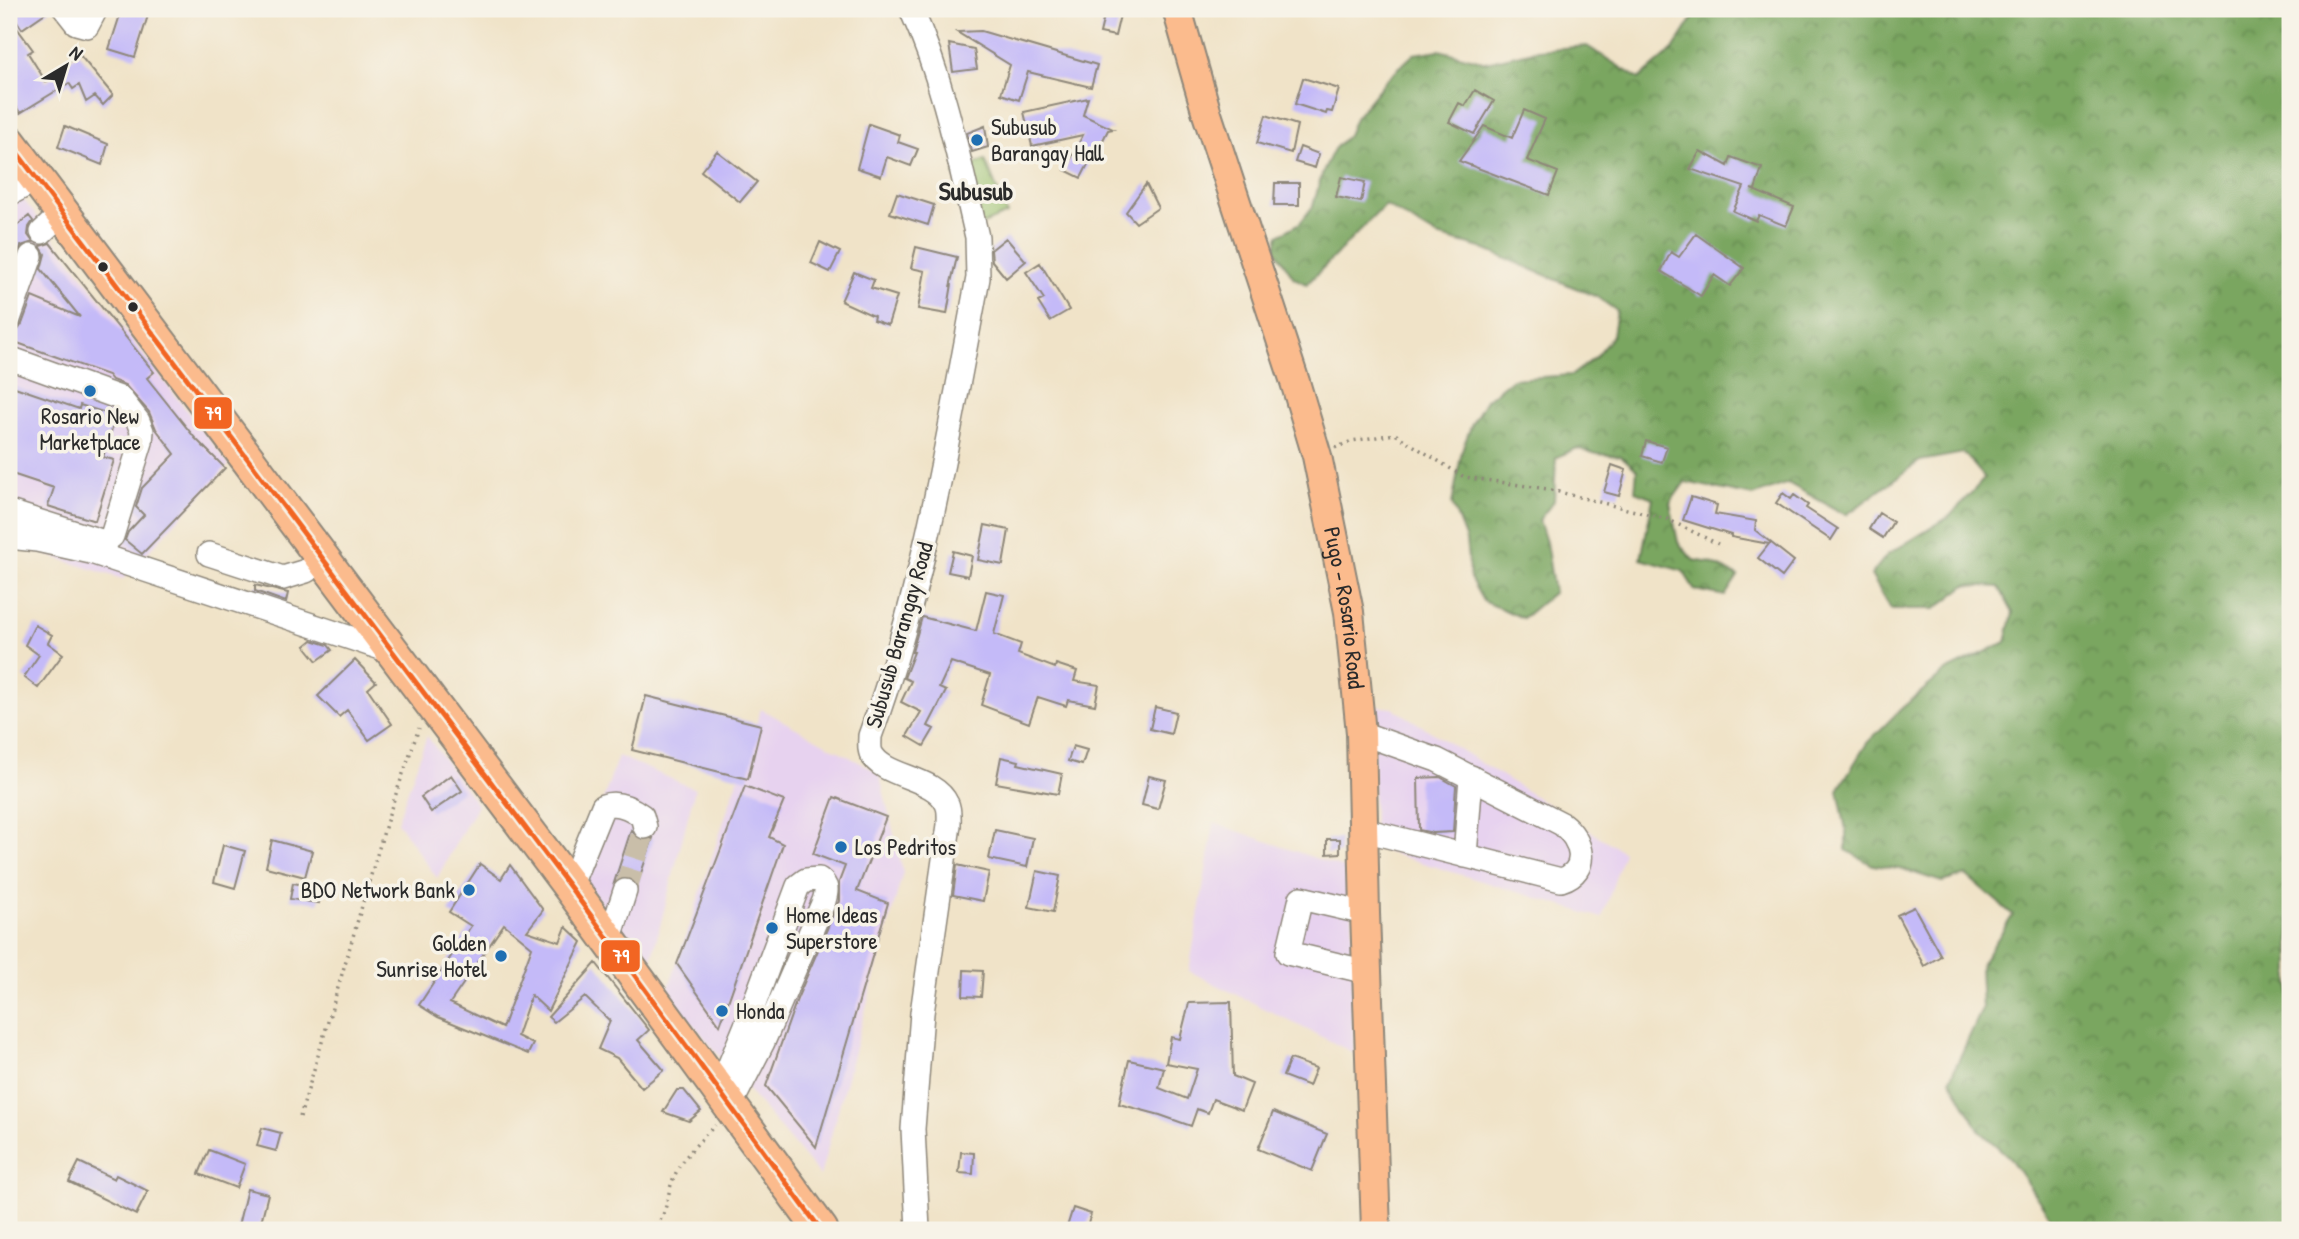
<svg xmlns="http://www.w3.org/2000/svg" width="2299" height="1239" font-family="'Patrick Hand',sans-serif">
	<style>
		.built { fill: #e7d2ef }
		.forest { fill: url(#forest-crowns); stroke: #526846; stroke-width: 2 }
		.garden { fill: #99c06c; stroke: #62764c; stroke-width: 2 }
		.building { fill: #c4baf8; fill-rule: evenodd }
		.lines { fill: none; stroke-linecap: round; stroke-linejoin: round }
		.minor-tunnel { stroke: #c9bea9; stroke-width: 23; stroke-dasharray: 23 11; stroke-linecap: butt }
		.minor-casing { stroke: #8e877a; stroke-width: 26 }
		.major-casing { stroke: #8e877a; stroke-width: 32 }
		.highway-casing { stroke: #8e877a; stroke-width: 37 }
		.path { stroke: #8e877a; stroke-width: 3.5; stroke-dasharray: 2 5; stroke-linecap: butt }
		.minor { stroke: #fff; stroke-width: 23 }
		.major { stroke: #fbbb8d; stroke-width: 28 }
		.highway { stroke: #fbbb8d; stroke-width: 33 }
		.bus-1-casing { stroke: #f7f3e8; stroke-width: 10 }
		.bus-1 { stroke: #f26522; stroke-width: 5 }
		.poi-dot { fill: #1f6fb2; stroke: #f7f3e8; stroke-width: 2.5 }
		.bus-dot { fill: #2b2b2b; stroke: #f7f3e8; stroke-width: 2.5 }
		.labels { text-anchor: middle; stroke-width: 7; stroke-linejoin: round; paint-order: stroke }
		.poi-label { font-size: 23px; fill: #2b2b2b; stroke: #f7f3e8; text-anchor: start }
		.street-label { font-size: 23px; fill: #2b2b2b; stroke: #f7f3e8 }
		.quarter-label { font-size: 26px; font-weight: bold; fill: #2b2b2b; stroke: #f7f3e8 }
		.line-badge { stroke: #f7f3e8; stroke-width: 2.5 }
		.badge-label { font-size: 19px; text-anchor: middle; font-weight: bold; fill: #fff }
	</style>
	<defs>
		<pattern id="forest-crowns" width="20" height="18" patternUnits="userSpaceOnUse" patternTransform="scale(1.75)"><rect width="20" height="18" fill="#7aa660"/><path d="M2 6a3 3 0 1 1 6 0M12 15a3 3 0 1 1 6 0" fill="none" stroke="#64874f"/></pattern>
	</defs>
	<rect width="100%" height="100%" fill="#f7f3e8"/>
	<filter id="ink" filterUnits="userSpaceOnUse"><feTurbulence type="fractalNoise" baseFrequency=".0143" numOctaves="2"/><feDisplacementMap in="SourceGraphic" scale="14" xChannelSelector="R" yChannelSelector="G"/><feConvolveMatrix kernelMatrix="1 2 1 2 8 2 1 2 1" color-interpolation-filters="sRGB"/></filter>
	<filter id="wash" filterUnits="userSpaceOnUse"><feTurbulence type="fractalNoise" baseFrequency=".00686" numOctaves="4" result="noise"/><feDisplacementMap in="SourceGraphic" scale="28" xChannelSelector="R" yChannelSelector="G"/><feGaussianBlur stdDeviation="1.57" result="paint"/><feColorMatrix in="noise" values="0 0 0 0 0 0 0 0 0 0 0 0 0 0 0 0 0 1.4 0 .05"/><feComposite in="paint" operator="in"/></filter>
	<g filter="url(#wash)">
		<rect width="100%" height="100%" fill="#f0e3c8"/>
		<path class="built" d="M20,195l209,270 -106,114 -114,-36v-339z
			M1373,706l20,2 231,144 -22,66 -228,-70z
			M761,709l118,64 24,99 -83,304 -153,-183z
			M427,736l50,69 -40,73 -40,-56z
			M618,756l77,33 -46,180 -71,-96z
			M1214,823l138,48 2,182 -165,-82z"/>
		<path class="forest" d="M1704,9h586v1221h-231l-50,-73 -29,-26 -30,-52 32,-70 -2,-43 33,-51 -47,-40 -24,7 -37,-12 -32,-5 -27,-15v-20l-8,-40 29,-47 35,-35 44,-37 60,-29 7,-29 -14,-26 -33,-2 -31,24h-44l-20,-34 16,-20 63,-39 35,-38 -21,-25 -44,8 -74,54 -58,-32 -35,13 -68,-14 -15,21 8,39 15,18 18,3 27,13 -13,20 -30,-6 -12,-19 -42,-12 12,-61 -18,-7 2,-21 -16,-14 -24,-2 -21,-6 -20,10 -2,43 -15,19 7,22 8,50 -31,26 -40,-17 -13,-23 -4,-38 -14,-36 10,-54 10,-26 14,-24 26,-21 60,-4 24,-18 17,-22 4,-24 -20,-14 -116,-49 -44,-12 -52,-31 -78,79 -13,-6 -19,-29 4,-14 21,-12 13,-17 10,-35 11,-22 14,-14 7,-17 31,-38 28,-26 25,-4 47,12 52,-12 49,-4 52,33 34,-29 22,-35z"/>
		<path class="garden" d="M985,160l22,54 -31,13 -22,-54z"/>
		<g id="blocks">
			<path class="building" d="M9,9h42l-29,20z
				M122,9h28l-15,48 -26,-8z
				M1105,12l15,3 -5,21 -15,-3z
				M9,17l24,33 -5,3 18,29 32,-29 35,42 -10,10 -8,-9 -9,6 -7,-17 -6,4 -4,-6 -49,30 -11,-19z
				M981,31l116,34 -6,22 -63,-15 -9,28 -18,-6 9,-29 -53,-33z
				M949,44l25,5 3,20 -24,3z
				M1303,78l36,11 -7,23 -5,-1 -1,3 -31,-10z
				M1475,90l19,11 -20,33 -25,-12 10,-19 6,3z
				M1088,98l-5,17 30,14 -5,1 -7,14 -2,-1 -18,35 -16,-8 18,-35 -51,11 -8,-34z
				M1524,110l21,9 -18,41 31,12 -9,23 -90,-34 25,-35 28,12z
				M1266,115l31,10 -6,28 -34,-10z
				M869,124l31,11 -2,7 20,7 -7,17 -24,-9 -6,19 -24,-8z
				M65,126l43,18 -6,21 -44,-18z
				M985,126l3,21 -16,5 -5,-19z
				M1300,147l19,7 -4,14 -20,-6z
				M717,151l40,31 -17,20 -39,-31z
				M1700,151l28,15 3,-9 31,11 -7,22 -4,-1 43,18 -8,19 -27,-11 -3,6 -23,-10 11,-24 -54,-18z
				M1341,177l24,5 -4,20 -25,-5z
				M1275,183h24v22h-25z
				M1146,184l12,24 -22,15 -10,-11z
				M897,193l37,12 -6,20 -38,-12z
				M29,216l4,5 -4,6 -1,8 5,7 -12,4 -12,31v-45z
				M1696,234l48,34 -14,18 -16,-11 -13,21 -40,-25 10,-19 8,5z
				M1006,238l20,23 -20,17 -14,-17 -1,-11z
				M820,242l20,10 -10,20 -19,-9z
				M50,243l104,129 -7,6 48,60 30,30 -83,86 -17,-14 3,-8 16,-17 -8,-8 6,-19 33,-34 -19,-25 -7,-17 -24,-27 -13,-5 -4,-5 -99,-35v-7l9,-3 4,-6 10,-27 48,20 -39,-48 4,-15 -5,-8z
				M916,247l41,10 -7,30 2,-3 -5,30 -29,-5 7,-38 -14,-3z
				M1040,263l29,47 -19,11 -12,-19 6,-3 -18,-27z
				M854,272l20,8 -3,8 26,8 -9,29 -15,-5 1,-4 -33,-15z
				M9,385l70,24 1,-4 36,11 -13,41 11,3 -19,61 -47,-15 6,-18 -45,-15z
				M1646,441l21,6 -5,15 -20,-6z
				M1612,465l14,5 -7,26 -15,-4z
				M1783,493l8,6 3,-4 14,10 -2,3 32,21 -7,11 -55,-37z
				M1691,497l26,8 -2,9 41,7 -1,9 39,31 -12,16 -24,-19 11,-14 -38,-7v-2l-48,-15z
				M1879,513l14,9 -10,16 -14,-9z
				M985,525l24,5 -6,35 -25,-5z
				M953,551l19,5 -4,20 -20,-4z
				M255,585l33,8 -2,9 -31,-11z
				M986,591l18,4 -10,39 27,10 -3,10 37,14 1,-4 21,7 -3,10 25,4 -4,20 -27,-5 -2,6 -28,-9 -9,26 -48,-18 9,-30 -39,-13 -12,26 7,3 -18,35 6,3 -10,17 -17,-10 14,-24 -20,-10 10,-21 -7,-3 10,-26h-2l10,-35 54,14z
				M35,625l17,10 -4,8 15,11 -25,34 -14,-11 15,-22 -14,-10z
				M312,640l16,5 4,5 -15,11 -12,-15z
				M355,660l21,22 -8,7 24,35 -23,16 -22,-30 -8,7 -21,-21z
				M646,696l115,29 -13,54 -116,-29z
				M1155,707l21,5 -5,22 -21,-5z
				M1073,746l14,4 -5,15 -14,-4z
				M1001,757l18,4 -1,3 44,10 -4,20 -62,-11z
				M451,775l11,16 -31,21 -10,-15z
				M1149,776l17,4 -8,29 -16,-4z
				M1440,777l16,9 -3,46 -20,1 -14,-3 -1,-52z
				M745,786l39,15 -15,36 14,7 -63,181 -43,-61z
				M834,797l52,20 -29,74 31,12 -72,244 -50,-61 31,-87 42,-98v-19l6,-16 -32,-12z
				M631,830l10,10 12,-2 -16,47 -8,-7h-8l-7,5z
				M995,830l38,8 -6,29 -38,-8z
				M1327,839h13v14l-13,1z
				M272,840l40,11 -7,26 -39,-10z
				M223,845l22,6 -10,37 -21,-6z
				M480,864l21,15 9,-14 33,45 -16,21 33,11 6,-15 16,15 -34,69 -17,-16 -14,41 16,8 -5,10 -90,-37 -19,-12 52,-79 -22,-14zM504,924l28,23 -30,81 -52,-25z
				M957,865l32,7 -6,29 -30,-6z
				M1037,871l23,5 -7,36 -24,-5z
				M293,883l28,5 -2,15 -29,-4z
				M1914,907l27,49 -17,10 -27,-51z
				M596,963l53,67 -11,10 26,30 -22,18 -25,-30 -19,-9 12,-28 -25,-24 -31,25 -6,-5z
				M964,970l19,1 -2,26 -18,-1z
				M1231,1002l2,74 19,8 -10,26 -29,-11 -5,14 -11,-4 -6,17 -31,-11 -41,-11 10,-44 35,8 -5,20 28,11 10,-30 -31,-6 5,-26 9,2 9,-36z
				M1290,1059l26,9 -7,18 -26,-10z
				M677,1090h7l17,21 -12,10 -26,-9z
				M1273,1112l54,22 -15,37 -54,-22z
				M262,1128l19,5 -5,18 -19,-5z
				M209,1150l36,14 -9,24 -37,-14z
				M961,1152l13,1 -1,21 -14,-1z
				M79,1162l35,17 2,-4 32,16 -12,24 -67,-33z
				M247,1189l21,5 -9,36 -21,-4z
				M1073,1208l18,6 -5,16h-20z"/>
		</g>
	</g>
	<g filter="url(#ink)">
		<use href="#blocks" fill-opacity="0" stroke="#8e877a" stroke-width="2"/>
		<g class="lines">
			<path class="minor-tunnel" d="M625,891l20,-64"/>
			<g class="minor-casing">
				<path id="minor" d="M65,9l11,14 11,3 9,-17
					M911,9c33,72 48,151 66,228l1,41c-29,154 -54,311 -108,458 0,6 -1,12 1,17 12,25 64,23 76,51 3,6 2,14 2,21l-27,188 -9,116 5,101
					M9,194l28,-15
					M42,232l20,-19
					M9,319l22,-63
					M9,358l111,40 18,23 4,10 -1,11 -29,94 -8,6 -95,-30
					M9,537l28,3 54,12 299,99
					M209,554l74,24 23,-7 16,-10
					M1361,733l76,27 125,64c20,15 29,47 -1,56l-197,-50
					M1465,856l6,-79
					M570,887l33,-81c14,-5 27,1 39,10l3,11
					M1365,913l-64,-15 -13,55 79,19
					M609,941l16,-50
					M719,1091l28,-68 51,-137 8,-6 13,-1c9,7 8,12 5,22l-61,141 -33,64"/>
			</g>
			<g class="major-casing">
				<g id="major">
					<path id="s1" d="M1177,9l30,105 88,268 22,74 32,156 12,121 4,180 11,317"/>
				</g>
			</g>
			<g class="highway-casing">
				<path id="highway" d="M9,142l561,745 251,343"/>
			</g>
			<path class="path" d="M1335,448l17,-7 43,-7 69,43 83,12 120,30 51,25
				M300,1117l89,-303 30,-86
				M650,1230c17,-10 16,-31 22,-48 9,-25 26,-38 43,-57"/>
			<use href="#minor" class="minor"/>
			<use href="#major" class="major"/>
			<use href="#highway" class="highway"/>
			<g class="bus-1-casing">
				<path id="bus-1" d="M9,142l561,745 251,343"/>
			</g>
			<use href="#bus-1" class="bus-1"/>
		</g>
	</g>
	<g class="poi-dot">
		<circle cx="977" cy="140" r="7"/>
		<circle cx="90" cy="391" r="7"/>
		<circle cx="841" cy="847" r="7"/>
		<circle cx="469" cy="890" r="7"/>
		<circle cx="772" cy="928" r="7"/>
		<circle cx="501" cy="956" r="7"/>
		<circle cx="722" cy="1011" r="7"/>
	</g>
	<g class="bus-dot">
		<circle cx="103" cy="267" r="6"/>
		<circle cx="133" cy="307" r="6"/>
	</g>
	<g class="labels">
		<g class="poi-label">
			<text x="991" y="135">Subusub<tspan x="991" dy="26">Barangay Hall</tspan></text>
			<text x="90" y="424" text-anchor="middle">Rosario New<tspan x="90" dy="26">Marketplace</tspan></text>
			<text x="855" y="855">Los Pedritos</text>
			<text x="455" y="898" text-anchor="end">BDO Network Bank</text>
			<text x="786" y="923">Home Ideas<tspan x="786" dy="26">Superstore</tspan></text>
			<text x="487" y="951" text-anchor="end">Golden<tspan x="487" dy="26">Sunrise Hotel</tspan></text>
			<text x="736" y="1019">Honda</text>
		</g>
		<g class="street-label">
			<text dy="8" stroke="none"><textPath href="#s1" startOffset="623">Pugo - Rosario Road</textPath></text>
			<text transform="translate(899 635) rotate(-74)" y="8">Subusub Barangay Road</text>
		</g>
		<g class="quarter-label">
			<text x="976" y="200">Subusub</text>
		</g>
	</g>
	<g class="line-badge">
		<rect x="193" y="396" width="40" height="34" rx="7" fill="#f26522"/>
		<rect x="600" y="939" width="41" height="34" rx="7" fill="#f26522"/>
	</g>
	<g class="badge-label">
		<text x="213" y="420">79</text>
		<text x="621" y="963">79</text>
	</g>
	<rect width="2299" height="1239" fill="none" stroke="#f7f3e8" stroke-width="35"/>
	<g transform="translate(66 66) rotate(38)" stroke="#f7f3e8" stroke-width="5" paint-order="stroke">
	<path d="M0-5L12 26L0 18L-12 26Z" fill="#2b2b2b"/>
	<text y="-10" font-size="19" font-weight="bold" text-anchor="middle" fill="#2b2b2b">N</text>
	</g>
</svg>
